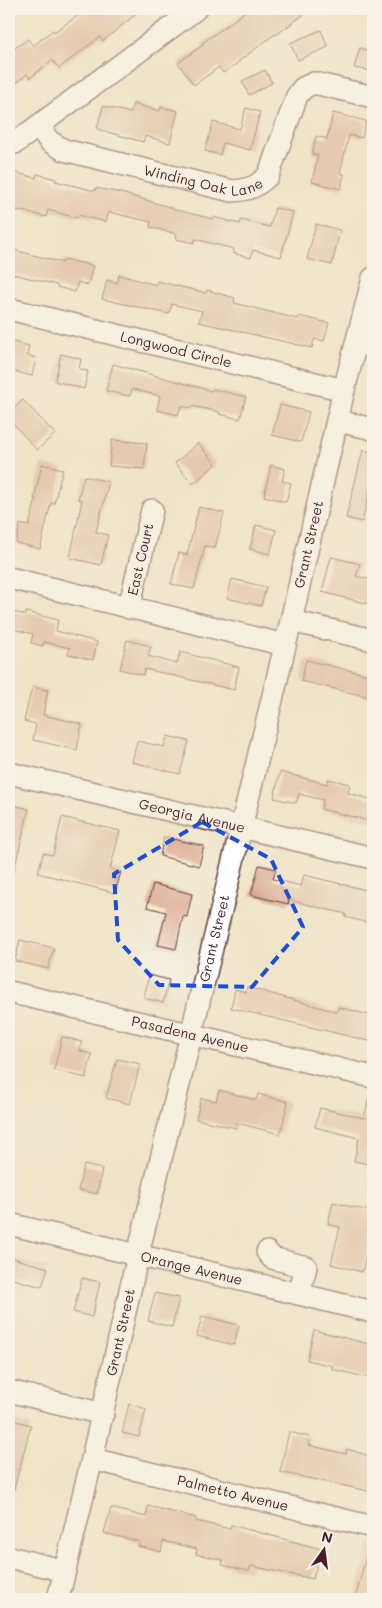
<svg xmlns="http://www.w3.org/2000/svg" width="382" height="1608" font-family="Mali,sans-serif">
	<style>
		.building { fill: #dbac92 }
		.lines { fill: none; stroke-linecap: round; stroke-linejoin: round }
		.minor-casing { stroke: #633d42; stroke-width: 24 }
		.minor { stroke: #fff; stroke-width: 21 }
		.marked { fill: none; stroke: #1d4ed8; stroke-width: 4; stroke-dasharray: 10 6; stroke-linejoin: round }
		.labels { text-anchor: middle; stroke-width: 4.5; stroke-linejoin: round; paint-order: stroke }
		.street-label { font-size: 14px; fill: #4a1f2b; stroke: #f7f3e8 }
	</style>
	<rect width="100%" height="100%" fill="#f7f3e8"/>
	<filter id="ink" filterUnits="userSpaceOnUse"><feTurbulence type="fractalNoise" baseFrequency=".02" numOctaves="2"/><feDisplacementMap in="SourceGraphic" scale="10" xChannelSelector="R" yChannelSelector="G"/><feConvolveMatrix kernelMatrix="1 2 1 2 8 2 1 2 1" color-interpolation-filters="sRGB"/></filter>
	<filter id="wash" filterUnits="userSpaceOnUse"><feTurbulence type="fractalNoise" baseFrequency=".0096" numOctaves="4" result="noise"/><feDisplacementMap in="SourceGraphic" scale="20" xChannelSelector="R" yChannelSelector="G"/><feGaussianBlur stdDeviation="1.12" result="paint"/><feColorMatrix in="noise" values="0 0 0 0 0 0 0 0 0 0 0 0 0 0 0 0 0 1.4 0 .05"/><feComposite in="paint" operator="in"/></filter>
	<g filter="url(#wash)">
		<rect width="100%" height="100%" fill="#efe4c7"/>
		<g id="blocks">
			<path class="building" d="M88,9h54l-39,32 -3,-4 -41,31 -7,-8 -22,18 -3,-4 -18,15v-37l19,-13 5,7 20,-16 1,2z
				M248,9h63l-35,26 -1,-1 -36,27v1l-16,11 -4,-6 -25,18 -16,-22 25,-18 -1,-2 27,-19z
				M321,30l7,17 -30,13 -8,-17z
				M360,48l13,4v19l-19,-3z
				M265,70l7,13 -23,12 -7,-14z
				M133,104l27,7 1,-4 17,4 -8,32 -25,-7 -2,6 -46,-13 6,-23 28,7z
				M246,108l14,4 -10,38 -27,-7 -3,12 -15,-4 8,-29 27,7z
				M333,113l33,8 -4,17 -13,-3 -9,38 4,1 -3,15 -29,-7 6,-27 -6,-1 4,-18 11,3z
				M9,171l27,7 1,-4 19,5 -1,2 40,10 1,-3 25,5 52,15 -1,1 41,10v-2l27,7 1,-4 29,7 5,-19 18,4 -12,45 -28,-7 -2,8 -18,-5 1,-4 -39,-10 -1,4 -18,-4 1,-5 -27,-7 1,-5 -42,-10 -3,10 -28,-7 -1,3 -29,-8 -2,7 -37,-9z
				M316,224l24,6 -8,35 -25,-6z
				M14,250l49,13 1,-4 29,7 -5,19 -10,-3 -3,10 -18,-5v-2l-48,-12z
				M119,275l37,10 1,-4 49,12 1,-3 28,8 -1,5 64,16 1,-3 30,7 -5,18 -10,-2 -2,9 -113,-26 3,-11 -30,-7 -3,10 -67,-15 5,-19 10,3z
				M9,341l20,5 -2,9 9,3 -4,18 -23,-6z
				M61,354l20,5 -2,10 9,2 -4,18 -29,-8z
				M113,364l99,27 1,-2 33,8 -6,22 -21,-5 1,-2 -28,-6v2l-11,-2 -3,9 -21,-5 3,-14 -28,-7 -2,7 -24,-5z
				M23,400l32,34 -18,16 -28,-31v-6z
				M280,405l29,7 -8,30 -29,-7z
				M112,440l35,3 -3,26 -35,-3z
				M198,443l18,21 -23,20 -18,-21z
				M363,450l10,3v24l-11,45 -16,-4z
				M42,464l21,5 -9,35 -3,-1 -11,46 -24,-6 4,-19 9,2 7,-27h-2z
				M271,465l14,4 -3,12 9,2 -5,19 -22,-6z
				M84,476l25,6 -13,50 12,3 -7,30 -31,-7 12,-58 -4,-1z
				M199,507l25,6 -9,35 -10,-2 -11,43 -23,-5 8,-31 8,2z
				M256,525l20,5 -6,24 -20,-5z
				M331,557l29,7 -4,12 17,4v25l-51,-13z
				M232,579l34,8 -5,19 -34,-8z
				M9,611l16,4 1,-3 32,8 -2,11 41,11 -4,18 -25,-6 2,-6 -26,-6 -1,4 -12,-3 2,-9 -24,-6z
				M127,640l24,6 -3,10 29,8 3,-12 59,15 -5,23 -89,-21 -2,6 -23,-6z
				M306,660l67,16v22l-72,-17z
				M32,687l16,3 -5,25 39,9 -5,26 -44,-10 3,-16 -12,-3z
				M167,736l22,5 -9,33 -48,-12 5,-21 27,6z
				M280,772l47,12 1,-5 22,5 -2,9 25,7v22l-52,-13 2,-9 -24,-6 -3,9 -22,-5z
				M9,804l20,5 -16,65 -4,-1z
				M62,817l58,14 -10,38 11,3 -6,21 -77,-20 5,-20 10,2z
				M164,837l40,9 -5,20 -39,-10z
				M259,865l17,4 -3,10 28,7 3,-11 66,16 -2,11 5,1v21l-28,-7 1,-3 -57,-14 -1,4 -37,-9z
				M153,884l39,10 -5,23 -4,-1 -7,33 -18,-4 8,-33 -19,-5z
				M20,940l34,8 -6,21 -33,-8z
				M149,975l20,5 -6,23 -19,-5z
				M247,987l90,25 1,-5 35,9v26l-142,-34 4,-19 11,3z
				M62,1037l20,5 -2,9 12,3 -6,24 -32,-8z
				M117,1059l23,5 -10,40 -24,-6z
				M219,1090l37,10 2,-6 30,8 -8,32 -43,-11 -1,5 -40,-9 5,-21 15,3z
				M369,1098h4v59l-3,-1 -2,8 -14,-3 5,-23 -44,-11 5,-19 44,10z
				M84,1165l18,4 -5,25 -19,-4z
				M333,1202l40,10v14l-11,46 -31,-8 9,-37 -12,-3z
				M9,1257l39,11 -6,19 -33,-9z
				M82,1278l18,4 -8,35 -19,-5z
				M155,1293l24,5 -7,29 -24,-6z
				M202,1316l37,9 -5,20 -37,-9z
				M314,1330l59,15v34l-41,-10 1,-3 -26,-6z
				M129,1404l17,5 -7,28 -17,-4z
				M16,1421l15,4 -18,68 -4,-1v-67l5,1z
				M289,1432l21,5 -2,8 38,9 1,-5 26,8v35l-93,-20z
				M148,1506l48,12v3l34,8 1,-4 90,24 -8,30 -62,-13 -2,5 -27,-6 1,-5 -27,-6 1,-5 -34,-8 -2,11 -23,-6 2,-4 -36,-9 7,-25 35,9z
				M369,1543l4,1v55h-9l-8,-2z"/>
		</g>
	</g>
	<g filter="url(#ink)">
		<use href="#blocks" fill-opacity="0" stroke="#633d42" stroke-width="1"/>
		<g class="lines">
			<g class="minor-casing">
				<g id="minor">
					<path id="s1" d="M39,126l10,15 15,9 168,41c17,-1 24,-4 36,-15l29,-80 6,-8 11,-5 59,14"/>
					<path d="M15,143l181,-134"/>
					<path id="s2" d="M9,309l335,81"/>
					<path d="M338,421l35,8"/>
					<path d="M9,578l276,67"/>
					<path id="s3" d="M129,608l23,-98"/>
					<path d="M291,621l82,19"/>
					<path id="s4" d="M9,773l364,85"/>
					<path id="s5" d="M9,992l364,85"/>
					<path id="s6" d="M9,1224l364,88"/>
					<path d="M267,1252l5,6 34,9 -7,27"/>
					<path d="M9,1391l94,23"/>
					<path id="s7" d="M92,1459l281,68"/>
					<path d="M9,1557l56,14"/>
					<path id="s8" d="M58,1599l34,-140 48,-213 151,-625 53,-231 29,-112"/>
				</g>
			</g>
			<use href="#minor" class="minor"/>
		</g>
	</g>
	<path d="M0 0H382V1608H0ZM202,822l69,37 32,68 -51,60 -93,-2 -41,-45 -4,-66z" fill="#efe4c7" fill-opacity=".55" fill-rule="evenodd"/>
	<path class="marked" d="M202,822l69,37 32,68 -51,60 -93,-2 -41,-45 -4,-66z"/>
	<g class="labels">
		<g class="street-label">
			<text dy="5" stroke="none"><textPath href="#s1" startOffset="179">Winding Oak Lane</textPath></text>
			<text dy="5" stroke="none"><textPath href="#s2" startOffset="172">Longwood Circle</textPath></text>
			<text dy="5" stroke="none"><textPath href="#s8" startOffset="1084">Grant Street</textPath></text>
			<text dy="5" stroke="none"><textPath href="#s3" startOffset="50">East Court</textPath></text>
			<text dy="5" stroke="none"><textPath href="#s4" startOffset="188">Georgia Avenue</textPath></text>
			<text dy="5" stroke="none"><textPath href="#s8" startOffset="679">Grant Street</textPath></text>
			<text dy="5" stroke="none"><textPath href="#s5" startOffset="186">Pasadena Avenue</textPath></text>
			<text dy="5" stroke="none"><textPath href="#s6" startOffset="188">Orange Avenue</textPath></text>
			<text dy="5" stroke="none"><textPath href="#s8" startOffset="274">Grant Street</textPath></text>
			<text dy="5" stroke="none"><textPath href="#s7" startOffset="145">Palmetto Avenue</textPath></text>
		</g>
	</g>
	<rect width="382" height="1608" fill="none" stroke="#f7f3e8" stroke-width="30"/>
	<g transform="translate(324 1550) rotate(14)" stroke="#f7f3e8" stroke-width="4" paint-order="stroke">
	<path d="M0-4L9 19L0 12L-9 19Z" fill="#4a1f2b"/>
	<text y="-8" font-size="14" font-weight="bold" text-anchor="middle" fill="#4a1f2b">N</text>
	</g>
</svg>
